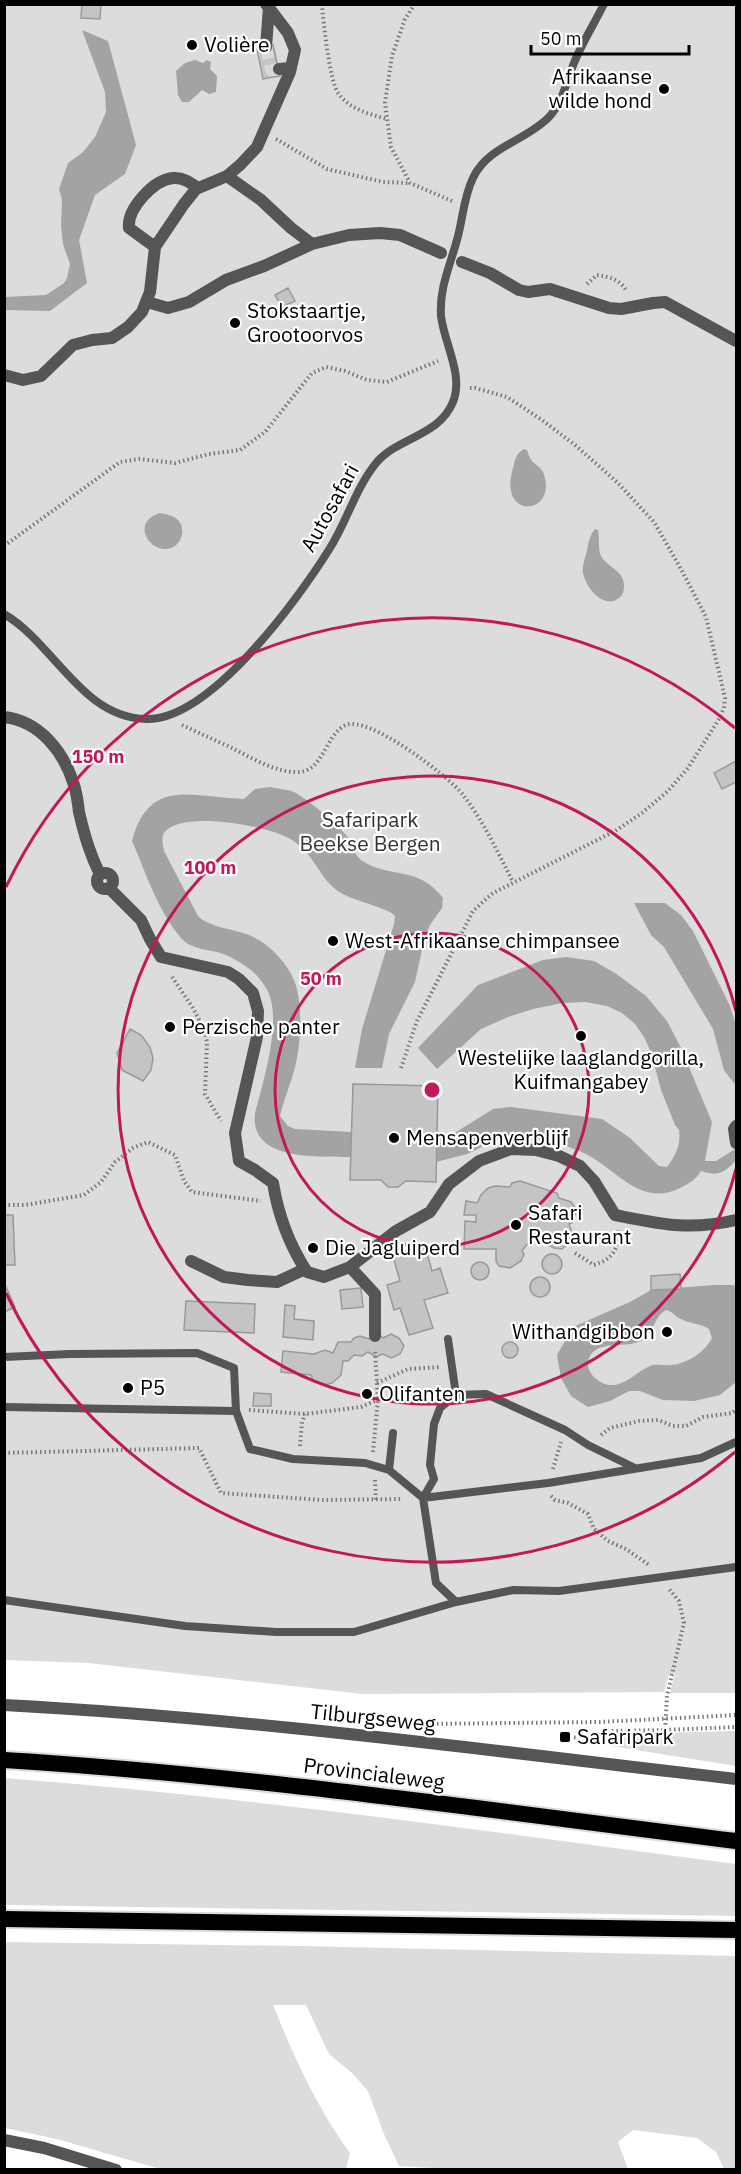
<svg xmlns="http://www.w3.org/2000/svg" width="741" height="2174" font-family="'IBM Plex Sans',sans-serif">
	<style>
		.green { fill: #dcdcdc }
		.water { fill: #a3a3a3; fill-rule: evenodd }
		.building { fill: #c4c4c4; stroke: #999; stroke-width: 1.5 }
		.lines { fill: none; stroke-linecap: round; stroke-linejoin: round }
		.pedestrian-tunnel { stroke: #d9d9d9; stroke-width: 12; stroke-dasharray: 12 6; stroke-linecap: butt }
		.trunk-casing { stroke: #dbdbdb; stroke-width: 20 }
		.path { stroke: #777; stroke-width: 4; stroke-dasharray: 1.5 3; stroke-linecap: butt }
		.service { stroke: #555; stroke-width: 8 }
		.pedestrian { stroke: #555; stroke-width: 12 }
		.minor { stroke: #555; stroke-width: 12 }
		.tertiary { stroke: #555; stroke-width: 12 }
		.trunk { stroke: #000; stroke-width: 16 }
		.ring { fill: none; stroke: #c2185b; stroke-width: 3 }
		.poi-dot { fill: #000; stroke: #fff; stroke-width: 2 }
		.labels { text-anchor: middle; stroke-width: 4.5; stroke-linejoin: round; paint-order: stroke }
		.poi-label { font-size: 21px; fill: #000; stroke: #fff; text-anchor: start }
		.street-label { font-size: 21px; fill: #000; stroke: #fff }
		.park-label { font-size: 21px; fill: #333; stroke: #fff }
		.centre { fill: #c2185b; stroke: #fff; stroke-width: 3 }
		.ring-label { font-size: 18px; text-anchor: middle; font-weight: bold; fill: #c2185b; stroke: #fff; stroke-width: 4.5; stroke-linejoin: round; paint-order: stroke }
	</style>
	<rect width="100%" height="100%" fill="#fff"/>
	<path class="green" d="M5,5h731v1688h-66l5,-19 -6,1 -5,17 -301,2 -275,-31 -83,-3z
		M736,1731v35l-125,-20 2,-12z
		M5,1778c245,19 488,54 731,86v52l-731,-11z
		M5,1942l296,4 435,10v213h-12l-8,-17 -19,-14 -64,-8 -15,12 10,27 -164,1 -65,-4 -15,-32 -16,-43 -16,-18 -23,-19 -23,-49h-33c21,52 44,103 77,148l-4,16h-186l-103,-30 -52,-11z"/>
	<path class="water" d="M82,30l26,11 28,104 -11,29 -30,21 -16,45 8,43 -37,28 -45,-1v-13l41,-2 18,-12 3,-5 3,-14 -7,-20 -2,-18 1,-26 -3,-11 9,-26 15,-11 12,-15 11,-25 -1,-20z
		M195,60l8,3 4,-3 4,2 -1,7 7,7 -1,16 -7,2 -7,-4 -13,12h-7l-4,-7 -2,-24 9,-8z
		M524,449l3,1c1,3 2,6 3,8 3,6 10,8 13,14 17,43 -46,50 -30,-4 2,-8 3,-15 11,-19z
		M160,513c6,1 14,3 18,7 7,7 5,20 -3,26 -21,14 -48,-23 -15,-33z
		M595,529l3,1c2,9 -1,20 4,28 8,10 22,13 22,28 0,5 -1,9 -5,12 -15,12 -33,-10 -36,-25 -1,-7 2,-15 4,-22 1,-8 3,-16 8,-22z
		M271,787c7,2 16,2 23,5 15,8 42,31 53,44 5,7 7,19 14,24 29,20 56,4 82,38l-1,10 -12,17 -5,11 -10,46 -26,52 -7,34h-27l7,-39 32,-105 1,-8c-6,-8 -41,-15 -54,-23 -21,-12 -26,-39 -49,-53 -21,-14 -112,-31 -128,-7 -3,5 -1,12 0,18l34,65c14,14 42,12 59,23 15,8 31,26 37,41 9,22 7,61 2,83 -4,18 -12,35 -16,53l8,10 7,3 56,3v25c-32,-1 -102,5 -96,-44 8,-31 29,-97 11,-125 -9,-16 -22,-24 -38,-32 -14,-7 -35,-5 -46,-17 -24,-27 -36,-66 -50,-98 17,-65 62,-43 112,-42l11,-10z
		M634,903h31l16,12 12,16 37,75 6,19v61l-12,-16 -11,-41 -49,-82 -13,-12z
		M566,957l28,4 21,12 31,23 21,25 14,27 31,74 -7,39h11l19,-12 1,11c-11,13 -19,17 -35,11 -4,8 -13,13 -21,17 -39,20 -64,-19 -94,-34 -20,-10 -54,-18 -77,-18 -16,1 -26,12 -42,18 -10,3 -21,5 -31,8l1,-24 16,-4 40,-25 18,-2 91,12 28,19 29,28 8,1c9,-12 14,-22 12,-37l-4,-5 -14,-35 -10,-38 -7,-15 -9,-13 -13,-11 -15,-7 -22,-4 -22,1 -30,6 -25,8 -27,12 -44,40 -19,-21 60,-63 65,-25z
		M714,1285h20l2,3v94l-16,13 -26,6 -31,-1 -23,-9h-11l-19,10 -22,6 -17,-11 -10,-18 -4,-23 16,-28 57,-25 21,-12zM666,1310c7,2 8,5 13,8 10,6 21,5 30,11l3,9c-7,14 -25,26 -41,27 -5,1 -13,-1 -18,0 -18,5 -35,33 -58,13 -4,-4 -8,-10 -7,-16 5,-26 42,-11 56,-23 10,-9 11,-23 22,-29z"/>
	<path class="building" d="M82,4h19l-1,15 -19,-1z
		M273,45l7,31 -17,3 -6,-30z
		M288,288l7,13 -13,6 -7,-12z
		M736,761v21l-14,7 -8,-16z
		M130,1029l11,6 9,12 3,11 -2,12 -8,11 -21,-11 -5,-17z
		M353,1084l85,2 -2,96 -30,-1 -8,6h-10l-7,-7h-31z
		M520,1181l37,12 2,5 12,4 6,8 -5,13 -3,1 4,12 -4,7 -7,6 -8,-1 -17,-9 -10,5 -5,7 2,3 -3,7 -11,7 -11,-2 -3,-5v-12h-32l1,-28 11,1v-7h-12l2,-14 11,2 4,-8 7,-7 8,-2 14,1 2,-4z
		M4,1215h9l2,50h-11z
		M425,1246l7,25 8,-3 8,25 -24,7 9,28 -24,7 -9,-27 -6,2 -7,-25 13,-4 -7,-25z
		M542 1264a10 10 0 1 1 20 0a10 10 0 1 1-20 0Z
		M471 1271a9 9 0 1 1 18 0a9 9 0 1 1-18 0Z
		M680,1274l1,15 -30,1v-14z
		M530 1287a10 10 0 1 1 20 0a10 10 0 1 1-20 0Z
		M4,1282l11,25 -11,5z
		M361,1288l2,19 -21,2 -2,-19z
		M186,1301l69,3 -1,29 -70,-3z
		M285,1305l10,1 -1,13 20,2 -1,19 -30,-3z
		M391,1334l8,4 5,8 -4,8 -9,4 -8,-4 -7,3 -8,-5 -6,4 -8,-1 -6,6h-5l-2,14 -9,8 -8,2 -11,-5 -2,-5 -30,-3 2,-21 31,3 11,-4 8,3 5,-11h13l3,-4 6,-2 9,3 6,-3 5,-1 3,3z
		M502 1350a8 8 0 1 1 16 0a8 8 0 1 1-16 0Z
		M254,1393l17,1v12h-18z"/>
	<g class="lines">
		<path class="pedestrian-tunnel" d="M266,47l5,23 8,-1"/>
		<g class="trunk-casing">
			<path id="trunk" d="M4,1760c245,15 489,51 732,81
				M4,1919l732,11"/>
		</g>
		<path class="path" d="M322,4c1,17 8,78 16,89 11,16 31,21 49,26
			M415,4l-10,15 -13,37 -7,47 6,44 19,36 42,18
			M276,139l51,30 56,13 26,1
			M587,284l10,-9c13,2 24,5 30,17
			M4,546l116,-84 19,-3 36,4 34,-9 31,-4 25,-18 47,-59 14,-6 19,4 22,9 20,2 51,-21
			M182,725c15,7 30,14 46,21 21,10 43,25 67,26 29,2 29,-37 51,-47 22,-10 103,51 117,70 20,25 35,58 50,87
			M172,977l21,31 11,21 3,13 -2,52 16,27
			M401,1068l16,-47 56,-110 20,-18 122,-62 27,-18 26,-22 20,-23 31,-49 5,-11 1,-10 -19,-81 -25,-48 -27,-47 -37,-40 -42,-37 -33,-25 -35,-23 -32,-9h-6
			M4,1205h21l59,-10 17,-13 14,-20 18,-14 15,-6 27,13 9,26 8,11 69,9
			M575,1253l19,12c19,-6 25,-16 24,-36
			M377,1383l31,-14 32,-2
			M249,1410l56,4 56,-7 16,-7
			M601,1435l9,-7 29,-7 19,-1 15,6h13l17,-9 29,-4 4,-3
			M300,1446l2,-24 3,-8
			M373,1452l5,-53 -3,-47
			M4,1453l195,-5 22,45 101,7 79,-1
			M553,1469l8,-27
			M375,1480l1,21
			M551,1496l4,4 13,3 20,11 6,15 14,12 18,8 23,16
			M419,1724l181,-2 136,-7
			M665,1730l71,-3
			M565,1737l44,2 1,-8 55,-1 2,-34 17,-73 -5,-22 -10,-12"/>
		<path class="service" d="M4,614c50,29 78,104 142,105 64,2 153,-121 184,-171 17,-27 26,-61 47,-86 22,-25 62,-26 76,-60 11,-27 -9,-59 -12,-86 -2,-29 10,-52 17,-80 5,-19 6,-40 15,-58 15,-32 53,-37 76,-61 14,-15 17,-35 25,-54 8,-20 20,-39 30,-59
			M448,1339l8,56
			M4,1357l66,-3 127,-1 37,15 2,43 14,38 43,10 72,4 24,7 34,28 125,-15 153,-25 35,-16
			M4,1407l232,4
			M389,1470l4,-37
			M4,1600l181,26 91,6h78l102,-30 57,-12 46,1 177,-24
			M456,1602l-20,-19 -13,-85 11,-19 -4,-14 4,-41 6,-16 16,-13 30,-1 79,36 23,15 47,23"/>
		<path class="pedestrian" d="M266,47l3,-40
			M279,69l12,-1
			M227,176l34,24 30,28 21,16
			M155,247l29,-43 12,-15 31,-13 13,-11 17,-18 7,-16 26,-59 5,-22 -7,-17 -22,-29
			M462,262l28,11 29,17 9,2 22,-3 59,19 12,1 32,-6 12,-1 71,39
			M147,302l21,6 21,-6 37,-22 38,-14 48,-22 37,-9 31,-2 20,2 41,18
			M4,375l19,5 18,-4 32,-31 19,-5 20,-2 16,-11 14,-15 8,-20 5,-45 -26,-19c-2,-19 24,-48 44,-50 10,-1 18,5 25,10
			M4,717c36,4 60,35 70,68 3,9 4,18 5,27 5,22 11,43 21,62
			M97 881a8 8 0 1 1 16 0a8 8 0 1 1-16 0Z
			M110,889l31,31 9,19 11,18 67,15 11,7 14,14 5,18 -1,26 -22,96 4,28 16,9 18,13c5,31 17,63 34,89l17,5 26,-10 25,27v42
			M736,1126l-2,3 2,14
			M191,1261l33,16 24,3 29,2 28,-13
			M350,1267l46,-36 34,-19 19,-28 17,-13 13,-10 32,-12 25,1 23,6 21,10 14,15 21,34c46,9 74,16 121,5"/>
		<path class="minor" d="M4,2140l40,8 72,22"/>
		<path class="tertiary" d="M4,1705c245,13 489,46 732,74"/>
		<use href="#trunk" class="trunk"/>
	</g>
	<g class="ring">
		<circle cx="432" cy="1090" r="157"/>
		<path d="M736 1169A314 314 0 1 1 736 1011"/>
		<path d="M735 1452A472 472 0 0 1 6 1293M6 887A472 472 0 0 1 735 728"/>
	</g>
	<g class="poi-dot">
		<circle cx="192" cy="45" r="6"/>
		<circle cx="664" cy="89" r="6"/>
		<circle cx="235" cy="323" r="6"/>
		<circle cx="333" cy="941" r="6"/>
		<circle cx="170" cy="1027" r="6"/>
		<circle cx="581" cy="1036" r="6"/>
		<circle cx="394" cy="1138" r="6"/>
		<circle cx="516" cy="1225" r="6"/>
		<circle cx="313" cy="1248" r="6"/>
		<circle cx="667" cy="1332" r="6"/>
		<circle cx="128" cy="1388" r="6"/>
		<circle cx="367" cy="1394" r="6"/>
		<rect x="559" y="1731" width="12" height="12" rx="3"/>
	</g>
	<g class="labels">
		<g class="poi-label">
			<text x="204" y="52">Volière</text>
			<text x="652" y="84" text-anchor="end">Afrikaanse<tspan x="652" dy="24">wilde hond</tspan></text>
			<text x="247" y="318">Stokstaartje,<tspan x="247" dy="24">Grootoorvos</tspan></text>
			<text x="345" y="948">West-Afrikaanse chimpansee</text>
			<text x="182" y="1034">Perzische panter</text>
			<text x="581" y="1065" text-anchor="middle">Westelijke laaglandgorilla,<tspan x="581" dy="24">Kuifmangabey</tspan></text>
			<text x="406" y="1145">Mensapenverblijf</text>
			<text x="528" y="1220">Safari<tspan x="528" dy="24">Restaurant</tspan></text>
			<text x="325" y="1255">Die Jagluiperd</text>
			<text x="655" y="1339" text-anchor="end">Withandgibbon</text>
			<text x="140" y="1395">P5</text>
			<text x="379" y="1401">Olifanten</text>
			<text x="577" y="1744">Safaripark</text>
		</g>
		<g class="street-label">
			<text transform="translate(330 508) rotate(-61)" y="7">Autosafari</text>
			<text transform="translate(373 1718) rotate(6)" y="7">Tilburgseweg</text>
			<text transform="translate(374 1774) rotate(7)" y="7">Provincialeweg</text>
		</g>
		<g class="park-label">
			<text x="370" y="827">Safaripark<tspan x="370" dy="24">Beekse Bergen</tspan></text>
		</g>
	</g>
	<circle cx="432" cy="1090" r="9" class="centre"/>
	<g class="ring-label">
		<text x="98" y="763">150 m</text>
		<text x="210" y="874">100 m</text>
		<text x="321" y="985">50 m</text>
	</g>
	<rect width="741" height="2174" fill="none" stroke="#000000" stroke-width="12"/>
	<path d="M531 45v9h158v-9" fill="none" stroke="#000000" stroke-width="3"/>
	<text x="540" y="45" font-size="18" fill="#000000" stroke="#ffffff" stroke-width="4.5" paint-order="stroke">50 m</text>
</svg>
